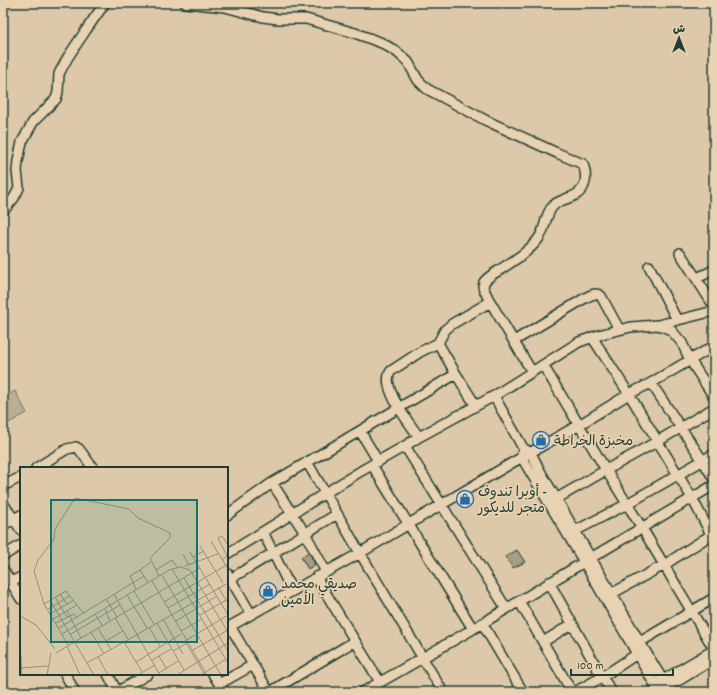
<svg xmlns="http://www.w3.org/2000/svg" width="717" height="695" font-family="Dekko,'Playpen Sans Arabic',sans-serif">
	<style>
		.green { fill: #baaf94; stroke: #6c7664 }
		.building { fill: #a39e86; stroke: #1f3d34 }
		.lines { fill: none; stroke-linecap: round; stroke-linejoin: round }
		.minor-casing { stroke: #1f3d34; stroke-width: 12 }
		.minor { stroke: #e9d2b2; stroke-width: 9 }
		.labels { text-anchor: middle; stroke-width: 3.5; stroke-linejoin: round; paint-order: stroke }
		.poi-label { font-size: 14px; fill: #1f3d34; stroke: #e9d2b2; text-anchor: start }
		.inset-road { fill: none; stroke: #91917b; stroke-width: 1 }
		.view { fill: #0f766e; fill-opacity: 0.15; stroke: #0f766e; stroke-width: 2 }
		.inset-edge { fill: none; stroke: #1f3d34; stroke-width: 2 }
	</style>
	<rect width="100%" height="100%" fill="#ddc9aa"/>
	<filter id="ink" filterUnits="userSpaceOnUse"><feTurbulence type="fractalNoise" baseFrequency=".025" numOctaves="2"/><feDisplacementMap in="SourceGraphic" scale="8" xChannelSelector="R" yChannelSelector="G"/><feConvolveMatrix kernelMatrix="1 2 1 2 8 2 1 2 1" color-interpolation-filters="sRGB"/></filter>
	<g filter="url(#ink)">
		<path class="green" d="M15,391l12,22 -24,13v-28z"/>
		<path class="building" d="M517,550l8,12 -12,6 -8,-11z
			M309,552l6,12 -7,5 -7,-12z"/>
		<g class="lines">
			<g class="minor-casing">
				<path id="minor" d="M185,3l40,4 38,10 15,2h28l49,14 27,10 15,9 11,10 10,18 9,9 60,32 70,32 26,11c4,11 4,23 -6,30 -7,5 -16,5 -23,11 -9,8 -8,23 -15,33 -10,14 -26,23 -41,33 -5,3 -10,6 -14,11l-1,5 5,11 44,74
					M3,211l11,-13 5,-10 -2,-17 1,-10 4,-19 11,-20 23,-23 2,-7 1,-18 2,-4 7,-13 18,-27 19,-27
					M680,253l34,53
					M649,266l28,54
					M697,278l17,-8
					M658,325l56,-14
					M592,337l37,57 63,104 22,42
					M514,341l71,-43c6,-3 11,-6 16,-2l18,33
					M438,343l7,-13 7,-6 38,-22
					M543,365l63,105 36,58 72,121
					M651,383l52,78 11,18
					M494,396l29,52 8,5 9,18 104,178 26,43
					M360,431l18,30
					M419,437c-9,-13 -40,-51 -28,-66l29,-19 18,-9 18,31
					M405,446l101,162
					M522,453v5l62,104 75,130
					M307,462l53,91 83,139
					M372,465l101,164
					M36,468l31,-19 9,-2 3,2 14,19
					M272,483l33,50 21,39
					M3,486l18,-9
					M556,499l50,-29 52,-29 56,-33
					M3,503l18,27
					M227,515l45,-32 184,-109 20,32
					M3,525l18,-10
					M575,531l52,-27 87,-50
					M263,532l29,59
					M227,554l134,-83 44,-25 14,-9 75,-41 85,-54 23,-8 29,-7 26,-2 8,2 7,4 10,12 8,17 24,37
					M3,556l18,-11
					M3,569l18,30
					M227,573l24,41
					M316,577l64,105
					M227,581l110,-67
					M11,582l10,-5
					M549,582l53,95 10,15
					M611,594l53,-29 50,-32
					M519,601l53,91
					M482,623l41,69
					M230,626l39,66
					M227,628l133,-75 150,-89 69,-39 50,-31 22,-11 63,-37
					M543,642l29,-18
					M640,642l74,-44
					M65,674l10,18
					M108,674l9,18 31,-18
					M213,674l11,18
					M658,683l56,-33
					M219,684l34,-19
					M661,690l22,-12 31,-19
					M270,692l85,-51
					M363,692l110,-63 111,-67 130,-77
					M575,692l27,-15 35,-23"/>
			</g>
			<use href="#minor" class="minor"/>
		</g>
	</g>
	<defs>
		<g id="shop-ring" transform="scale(0.9)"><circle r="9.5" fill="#e9d2b2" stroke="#1f6fb2" stroke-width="1.5"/><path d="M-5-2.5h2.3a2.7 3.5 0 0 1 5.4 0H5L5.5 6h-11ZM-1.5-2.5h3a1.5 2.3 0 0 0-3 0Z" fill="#1f6fb2"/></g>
	</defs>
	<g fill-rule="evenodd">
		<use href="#shop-ring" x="541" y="440"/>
		<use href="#shop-ring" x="465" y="499"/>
		<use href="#shop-ring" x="268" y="591"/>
	</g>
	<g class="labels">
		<g class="poi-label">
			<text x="554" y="445">مخبزة الخراطة</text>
			<text x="478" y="496">أوبرا تندوف -<tspan x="478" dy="16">متجر للديكور</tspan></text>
			<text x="281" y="588">صديقي محمد<tspan x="281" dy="16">الأمين</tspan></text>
		</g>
	</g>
	<g transform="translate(20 467)">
		<rect width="208" height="208" fill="#ddc9aa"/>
		<path class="inset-road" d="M191,74l17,28M180,79l23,37M163,87l6,11M173,90l11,-6M202,93l5,-4 -9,-18 4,-2 6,9M165,99l33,-12M152,102l56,94M120,103l11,-8M136,103l16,-10 5,7M142,108l59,100M164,111l44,73M132,114l55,94M198,120l10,16M116,122l-6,-13 10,-6 4,6M114,124l20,33M40,127l7,10M94,127l46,81M107,128l20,33M35,130l12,20M86,132l11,18M30,133l44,75M144,135l64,-38M24,137l22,-13 18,23M148,141l42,-24M28,142l22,-13M85,142l5,12M47,144l14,27M30,147l24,-14M75,147l7,11M180,148l28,-16M0,149l16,9 19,24M95,151l13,21M33,152l24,-14M143,152l20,35M201,153l7,13M156,154l41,-25M36,156l18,-9 3,4M137,156l27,47M129,160l11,19M39,161l85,-52 4,7M78,161l13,22M161,164l21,-12M71,165l13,22M42,167l107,-64 11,-3 10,3 30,49M51,167l49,-29M86,174l17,-10M165,174l43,-26 -38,-63M165,174l20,34M0,175l2,33M104,175l18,30M48,178l-24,-41 -10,-33 4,-11 16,-21 1,-10 20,-31 54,11 9,9 32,15v5l-20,20 9,18M47,179l13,29M173,183l35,-20M153,184l14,-8M36,186l144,-85M129,187l32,-20M139,189l7,12M78,190l10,18M132,193l19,-11M116,195l13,-8M67,196l141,-80M0,201l28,-2M139,206l19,-12M27,208l4,-22M118,208l17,-10M157,208l51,-32M181,208l25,-16"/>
		<path class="view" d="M31,33h146v142h-146z"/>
		<rect width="208" height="208" class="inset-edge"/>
	</g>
	<rect width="717" height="695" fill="none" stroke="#e9d2b2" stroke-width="16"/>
	<rect x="8" y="8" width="701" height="679" fill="none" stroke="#1f3d34" stroke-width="1.5" filter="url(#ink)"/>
	<g transform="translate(679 38)" stroke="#e9d2b2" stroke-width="3" paint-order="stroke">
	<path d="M0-3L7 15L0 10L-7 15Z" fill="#1f3d34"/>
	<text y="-6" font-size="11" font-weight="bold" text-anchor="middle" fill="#1f3d34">ش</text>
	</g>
	<path d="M571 669v6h102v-6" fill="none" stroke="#1f3d34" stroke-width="2"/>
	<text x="577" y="669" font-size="12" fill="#1f3d34" stroke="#e9d2b2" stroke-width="3" paint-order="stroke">100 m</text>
</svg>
